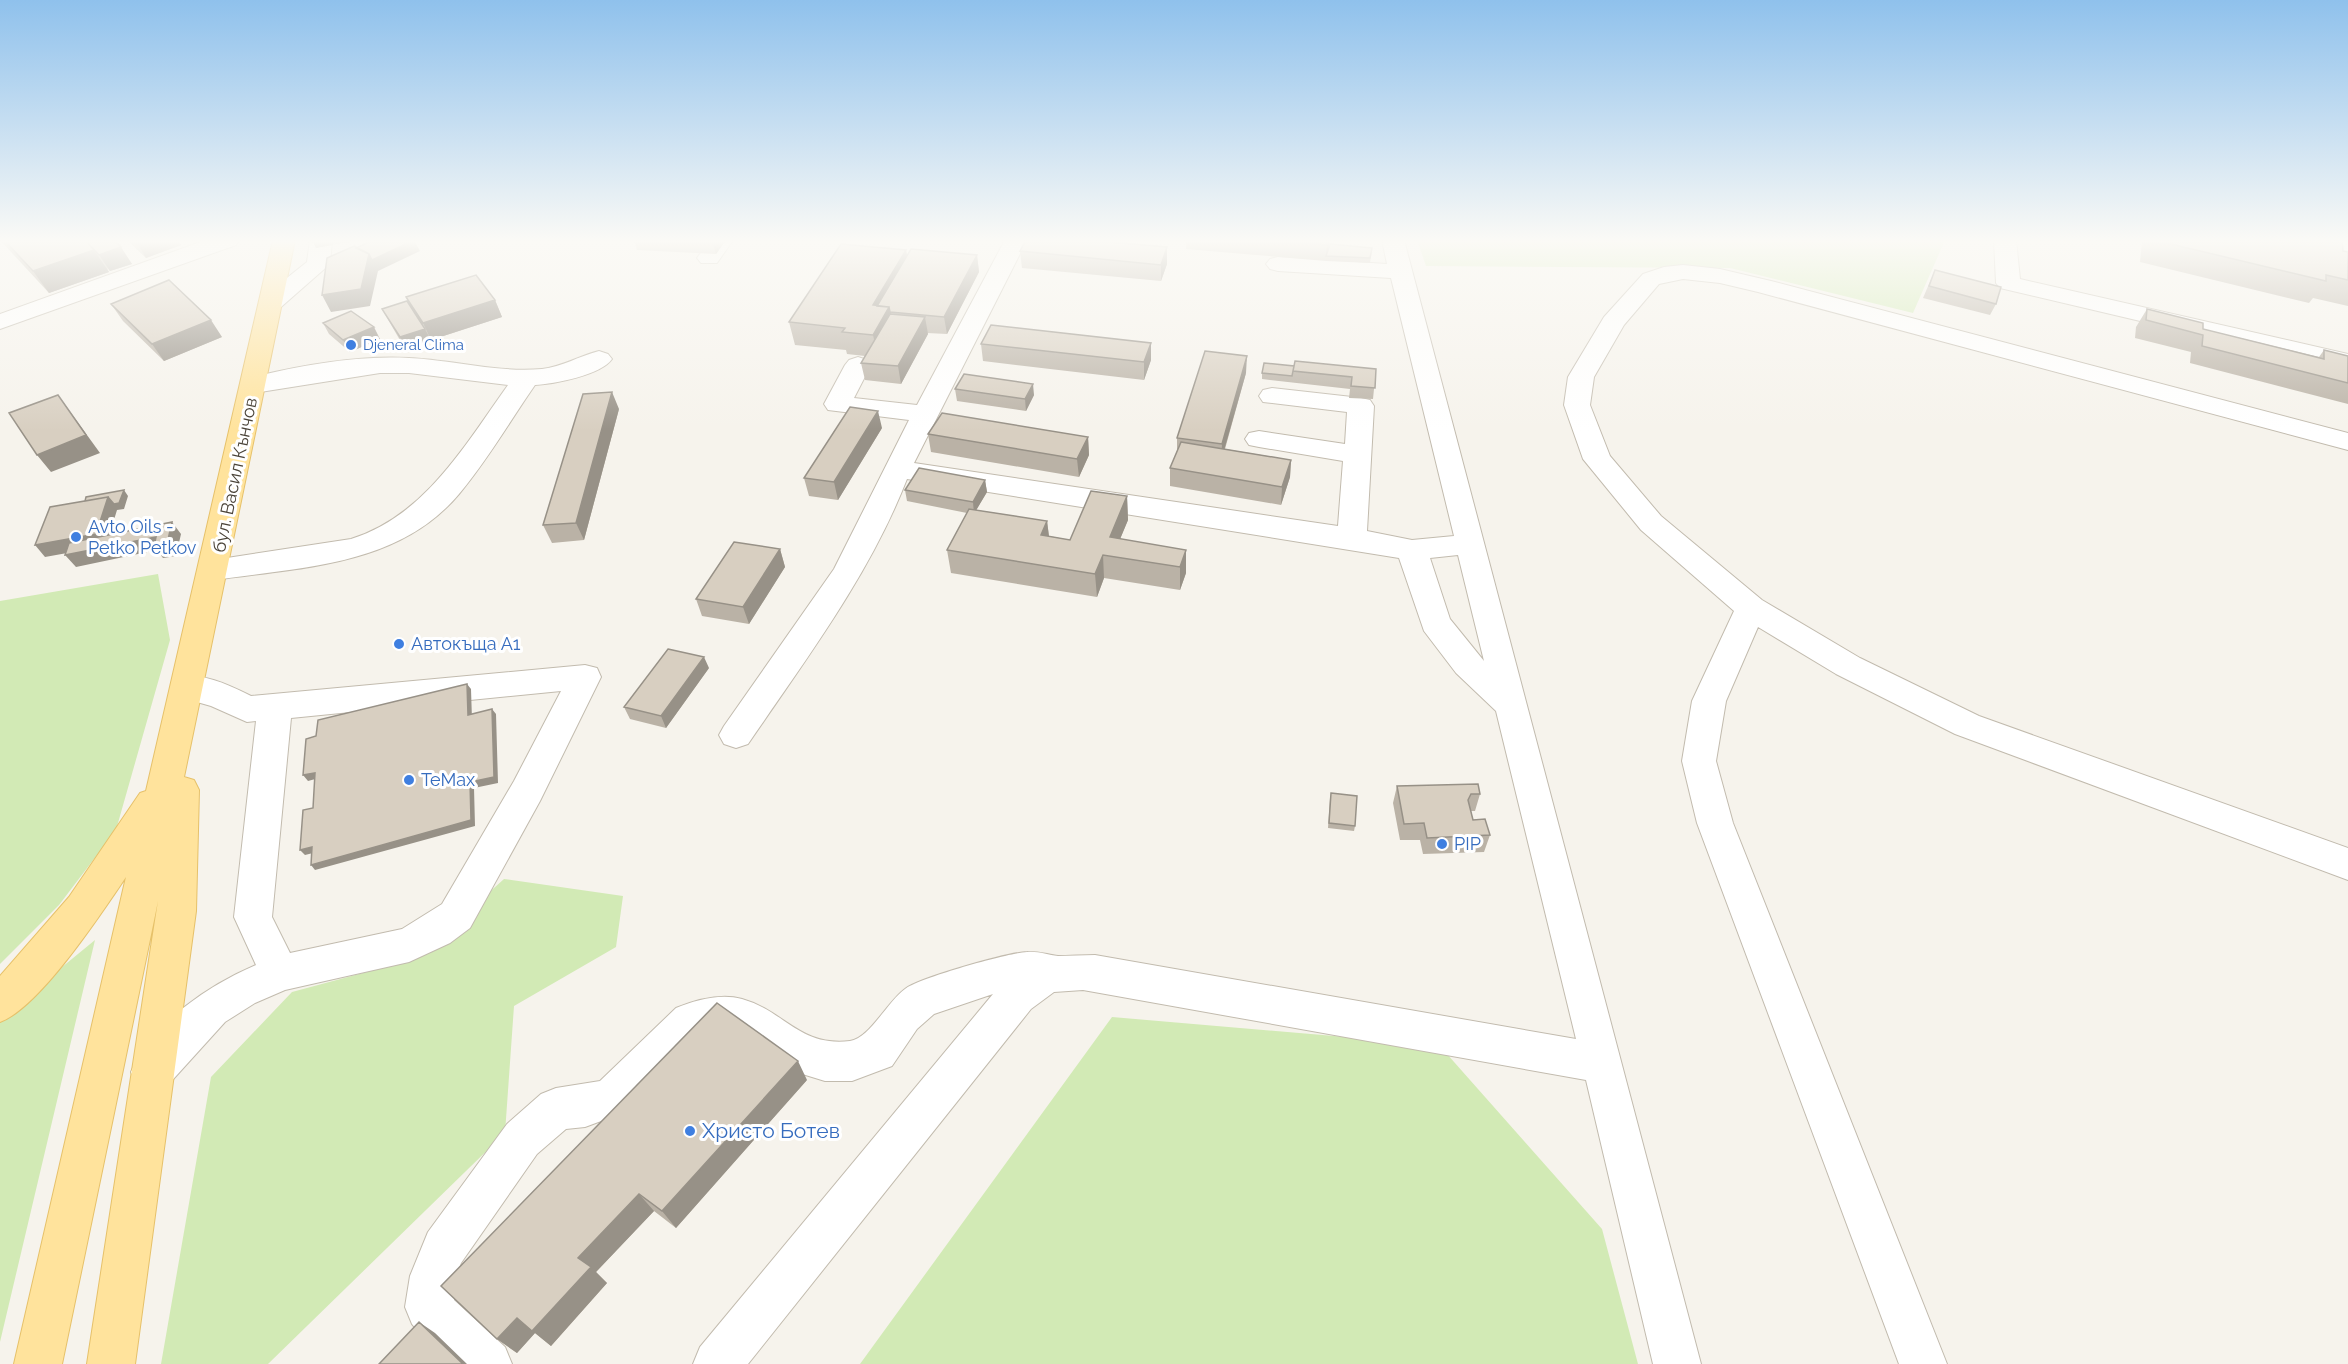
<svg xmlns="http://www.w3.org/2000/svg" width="2348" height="1364" font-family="Raleway,sans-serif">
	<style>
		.green { fill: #d2eab5 }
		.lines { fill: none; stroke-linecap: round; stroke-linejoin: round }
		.minor-casing { stroke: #c2bbae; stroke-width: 2 }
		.major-casing { stroke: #e6c16a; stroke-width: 2 }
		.minor { fill: #fff; fill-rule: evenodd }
		.major { fill: #ffe39c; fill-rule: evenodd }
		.wall { fill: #bab2a6 }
		.shaded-wall { fill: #979187 }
		.building { fill: #d8cfc1; stroke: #979187; stroke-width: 1.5 }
		.shop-dot { fill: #3f7fe0; stroke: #fff; stroke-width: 2 }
		.labels { text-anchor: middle; stroke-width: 6; stroke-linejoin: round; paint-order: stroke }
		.far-shop-label { font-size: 15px; fill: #366cbe; stroke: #fff; text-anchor: start }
		.street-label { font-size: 18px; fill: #4b4439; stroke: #fff }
		.shop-label { font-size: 18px; fill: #366cbe; stroke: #fff; text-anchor: start }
		.near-shop-label { font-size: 21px; fill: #366cbe; stroke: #fff; text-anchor: start }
	</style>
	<rect width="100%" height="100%" fill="#f6f3ec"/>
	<path class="green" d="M1417,240h528l-32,73 -183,-45 -304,-2z
		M158,574l12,66 -54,190 -57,75 -59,59v-363z
		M504,879l119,17 -7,51 -102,59 -9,127 -237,231h-107l50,-287 81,-85 123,-33z
		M95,940l-95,402v-324z
		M1112,1017l327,28 163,184 36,135h-778z"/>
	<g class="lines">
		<g class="minor-casing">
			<path id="minor" d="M206,240h33l-3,5 -236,84v-15z
				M310,240h22l-2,24 -49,43 -9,2 -9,-2 -3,-5 3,-5 44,-35z
				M710,240h23l-16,23h-16l-4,-5z
				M1005,240h22l-113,223 424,63 5,-65 -84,-14 -10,-2 -4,-6 4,-6 10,-2 86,13 2,-32 -84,-10 -4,-6 4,-6 9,-2 89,10 9,2 4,6 -7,125 45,9 42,-4 -63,-258 -113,-7 -8,-2 -4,-5 4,-5 8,-2 109,7 -5,-24h22l297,1124h-48l-67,-284 -503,-90 -29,2 -23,17 -283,355h-55l7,-17 293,-353 -59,20 -17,15 -25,37 -40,15h-27l-26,-8 -15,-5 -50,-33 -16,-1 -17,3 -73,74 -43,16 -19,2 -29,25 -76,109 -5,13 -2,24 51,47 7,17h-60l-26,-23 -14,-17 -7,-17 5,-31 18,-44 79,-108 34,-30 15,-6 44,-7 76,-73c20,-8 44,-15 66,-9 43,12 57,48 108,42 19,-2 38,-40 55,-52 14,-11 102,-36 122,-37 11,-1 21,3 31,4 12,0 25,-1 37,-1l481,84 -80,-328 -40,-38 -32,-42 -25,-73 -492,-79c-38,97 -101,180 -159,265l-12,4 -12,-4 -5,-9 5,-9 110,-157 75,-149 -81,-10 -4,-6 21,-39 4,-5 9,-3 9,3 4,5 -17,33 63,7zM1458,555l26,106 -34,-42 -20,-61z
				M1994,240h22l4,39 328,75v16l-348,-82 -4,-5z
				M1683,265l37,4 51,12 577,152v17l-590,-158 -38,-9 -37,-4 -24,5 -35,41 -30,52 -4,28 20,51 51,60 101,84 98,58 119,58 369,132v32l-393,-146 -119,-60 -78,-47 -32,74 -10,60 17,62 214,541h-48l-202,-541 -15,-62 10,-60 42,-90 -93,-81 -58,-71 -19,-54 4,-28 36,-60 39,-43 21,-7z
				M599,351l9,3 4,5c-11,16 -58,25 -77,26 -25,36 -48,76 -76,109 -61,73 -159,73 -245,86l-11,-3 -4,-7 4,-7 11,-3 137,-21c74,-23 114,-94 157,-154l-99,-12h-29l-126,20 -9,-2 -4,-6 4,-6c52,-13 110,-24 164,-21 45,2 88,15 133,11 20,-2 37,-13 57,-18z
				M585,665l12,3 4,9 -61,124 -70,127 -20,15 -41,19 -124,28 -30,13 -30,19 -58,64 -15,6 -15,-6 -6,-14c21,-49 78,-87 125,-107l-22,-48 22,-196 -9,1 -36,-16 -35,-10 -5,-9 5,-9c24,-7 53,7 75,18zM561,691l-47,90 -72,123 -40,25 -112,24 -18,-36 19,-199z"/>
		</g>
		<g class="major-casing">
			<path id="major" d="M273,240h22l-111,537 10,3 5,10 -3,121 -61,453h-48l71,-463 -96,463h-48l112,-487c-25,37 -87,131 -126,145v-46l69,-79 71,-104 6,-2z"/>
		</g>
		<use href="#minor" class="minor"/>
		<use href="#major" class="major"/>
	</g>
	<path class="wall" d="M0,240h114l18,24 -22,7 -3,-3 2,4 -60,21z
		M127,240h51l3,5 -35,13z
		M634,240h92l-10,14 -79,-4z
		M1186,240h144l-2,10 44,-2 -2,15 -44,-2 -140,-12z
		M2136,240h206l1,11 5,1v54l-35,-8 -4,5 -169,-41 2,-20z
		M906,250l1,5h70l2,17 -32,62 -20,-1 1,1 -27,50 -36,-4 -4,-17 4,-7 -18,-2 -1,-4 -51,-5 -6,-23z
		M1020,251l147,13 -6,17 -139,-13z
		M1935,270l61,34 -6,11 -67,-17z
		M406,297l89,3 7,17 -71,23 -2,-3 2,3 -26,9 -23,-40 29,-1z
		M111,304l111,33 -58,24 -41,-40z
		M2147,309l56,20 116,28 5,-7 24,6v48l-158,-41 1,-11 -56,-14 1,-11z
		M323,323l57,16 -30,13 -21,-18z
		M1151,343v17l-7,20 -161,-19 -2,-17z
		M1294,366l82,3 -3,30 -24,-1 1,-9 -88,-10v-6z
		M1246,373l-21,76 66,11 -1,17 -9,28 -111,-19v-18l7,-17v-13z
		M955,389l79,6 -8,16 -69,-10z
		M619,409l-35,131 -32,3 -9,-18z
		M882,428l-44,72 -29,-4 -5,-18z
		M928,434l160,3 1,18 -10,22 -148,-25z
		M985,480l2,12 -11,18 71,11 2,15 21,4 57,-44 1,24 -8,19 66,11v23l-6,17 -76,-12 -7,19 -146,-24 -4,-23 20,-37 -60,-12 -2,-11z
		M780,549l5,18 -36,57 -47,-8 -6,-17z
		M709,668l-43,60 -36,-9 -6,-12z
		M1397,786l83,8 -5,17h-4l2,9 17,15 -6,17 -61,2 -3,-14h-20l-7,-37z
		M1330,798l25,28 -1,5 -26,-3z
		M807,1080l-131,148 -22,-17 -58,61 11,11 -56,63 -16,-13 -18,20 -20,-14 -56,-53z"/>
	<path class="shaded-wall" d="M139,240h39l3,5 -35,13 -10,-17z
		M326,240h25v2l-16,2 -1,-3 -1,4 -17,3 -3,-6z
		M414,240l6,11 -42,20 -8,35 -39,6 -9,-17 47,-41z
		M712,240h14l-10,14z
		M1328,240h2l-4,16 1,-11z
		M121,247l11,17 -22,7 -11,-16z
		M1167,247v17l-6,17v-16z
		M94,250l15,22 -60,21 -16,-22z
		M906,250l4,22 -20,35 4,22 -16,28 -5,-22v-30z
		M977,255l2,17 -32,62 -3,-17z
		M495,300l7,17 -71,23 -8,-17z
		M925,317l3,17 -27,50 -3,-18z
		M211,320l11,17 -58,24 -12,-17z
		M374,327l6,12 -30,13 -7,-12z
		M425,329l6,11 -26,9 -5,-12z
		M1151,343v17l-7,20v-18z
		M1247,356l-1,17 -25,88 1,-17z
		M1033,384l1,11 -8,16 -1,-12z
		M612,392l7,17 -35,131 -8,-17z
		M58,395l42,58 -49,19 -14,-17z
		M878,411l4,17 -44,72 -4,-18z
		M1088,437l1,18 -10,22 -2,-18z
		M1291,460l-1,17 -9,28 1,-18z
		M985,480l2,12 -13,22 -1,-12z
		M124,490l4,6 -4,13 -7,1 -11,36 -61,11 -10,-12 73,-48z
		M1127,496l1,24 -15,36 -3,-19z
		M1047,521l3,24 -9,-10z
		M172,522l9,12 -5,22 -13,2 -6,-8 -81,17 -11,-12z
		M780,549l5,18 -36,57 -6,-17z
		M1186,550v23l-6,17v-23z
		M1103,555l1,23 -7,19 -2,-23z
		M704,657l5,11 -43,60 -5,-12z
		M467,684l4,5 1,31 -4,-5z
		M492,709l4,5 2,69 -24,5 1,38 -160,44 -4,-5z
		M315,773l4,5 -11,3 -5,-6z
		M312,847l5,5 -12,3 -5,-5z
		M798,1061l9,19 -131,148 -14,-17z
		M639,1194l15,17 -58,61 11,11 -56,63 -16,-13 -18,20 -20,-14z
		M419,1322l16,11 32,31h-4z"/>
	<path class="building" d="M4,240h81l9,10 -61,21z
		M85,240h29l7,7 -22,8z
		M313,240h13l-13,2z
		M373,240h41l-42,20 -3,-6 -13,-6z
		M1026,240h60l81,7 -6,18 -141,-14z
		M1275,240h53l-1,5z
		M2154,240h188l1,11 5,1v28l-22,-5v6z
		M841,244l65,6 -33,55 16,2 -16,28 -31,-3 3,-4 -56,-6z
		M1330,244l42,4 -2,10 -44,-2z
		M354,246l15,8 -8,35 -39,6 5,-37z
		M911,249l66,6 -33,62 -54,-5 -1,-5 -12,-1z
		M1935,270l66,17 -5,17 -67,-18z
		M476,275l19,25 -72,23 -17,-26z
		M169,280l42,40 -59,24 -41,-40z
		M407,301l18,28 -25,8 -18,-28z
		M2147,309l56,14v6l121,30v-9l24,6v27l-146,-37 1,-11 -57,-15z
		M351,311l23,16 -31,13 -20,-17z
		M890,314l35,3 -27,49 -37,-3z
		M991,325l160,18 -7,19 -163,-18z
		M1205,351l42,5 -25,88 -45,-6z
		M1295,361l81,8 -1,19 -24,-2 1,-9 -59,-6z
		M1264,363l30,3 -2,10 -30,-3z
		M964,374l69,10 -8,15 -70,-10z
		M612,392l-36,131 -33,2 40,-131z
		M58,395l28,40 -49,20 -28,-42z
		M850,407l28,4 -44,71 -30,-4z
		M942,413l146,24 -11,22 -149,-25z
		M1181,442l110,18 -9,27 -112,-19z
		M919,468l66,12 -12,22 -68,-12z
		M124,490l-5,13 -5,1 -6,-7 -23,4 1,-4z
		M1091,491l36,5 -17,41 76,13 -6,17 -77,-12 -8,19 -148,-24 22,-41 78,12 -6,14 29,5z
		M108,497l-12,37 -61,11 15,-38z
		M172,522l-5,22 -13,3 2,-10 -91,18 4,-12z
		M734,542l46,7 -37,58 -47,-8z
		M668,649l36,8 -43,59 -37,-9z
		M467,684l1,31 24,-6 2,68 -24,5 1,38 -160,45 1,-18 -12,3 3,-40 10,-2 2,-35 -12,2 3,-36 10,-3 2,-16z
		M1478,784l2,10h-9l-3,6 5,20 12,-1 5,16 -63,3 -3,-15 -20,1 -7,-38z
		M1331,793l26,3 -2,30 -26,-3z
		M717,1003l81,58 -136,150 -23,-17 -61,64 13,9 -59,64 -15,-13 -20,21 -56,-53z
		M419,1322l44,42h-84z"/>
	<linearGradient id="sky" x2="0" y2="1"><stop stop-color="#8fc1ec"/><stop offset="0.56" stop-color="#fbfaf6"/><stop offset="1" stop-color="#fbfaf6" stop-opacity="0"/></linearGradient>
	<rect width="2348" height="431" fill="url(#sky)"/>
	<g class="shop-dot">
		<circle cx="351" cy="345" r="6"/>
		<circle cx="76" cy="537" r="6"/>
		<circle cx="399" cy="644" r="6"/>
		<circle cx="409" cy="780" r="6"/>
		<circle cx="1442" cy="844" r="6"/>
		<circle cx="690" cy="1131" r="6"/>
	</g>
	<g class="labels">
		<g class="far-shop-label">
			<text x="363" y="350">Djeneral Clima</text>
		</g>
		<g class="street-label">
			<text transform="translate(235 475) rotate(-78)" y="6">бул. Васил Кънчов</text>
		</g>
		<g class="shop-label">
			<text x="88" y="533">Avto Oils -<tspan x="88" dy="21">Petko Petkov</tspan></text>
			<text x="411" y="650">Автокъща А1</text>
			<text x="421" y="786">TeMax</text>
			<text x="1454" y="850">PIP</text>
		</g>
		<g class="near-shop-label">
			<text x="702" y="1138">Христо Ботев</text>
		</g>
	</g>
</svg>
